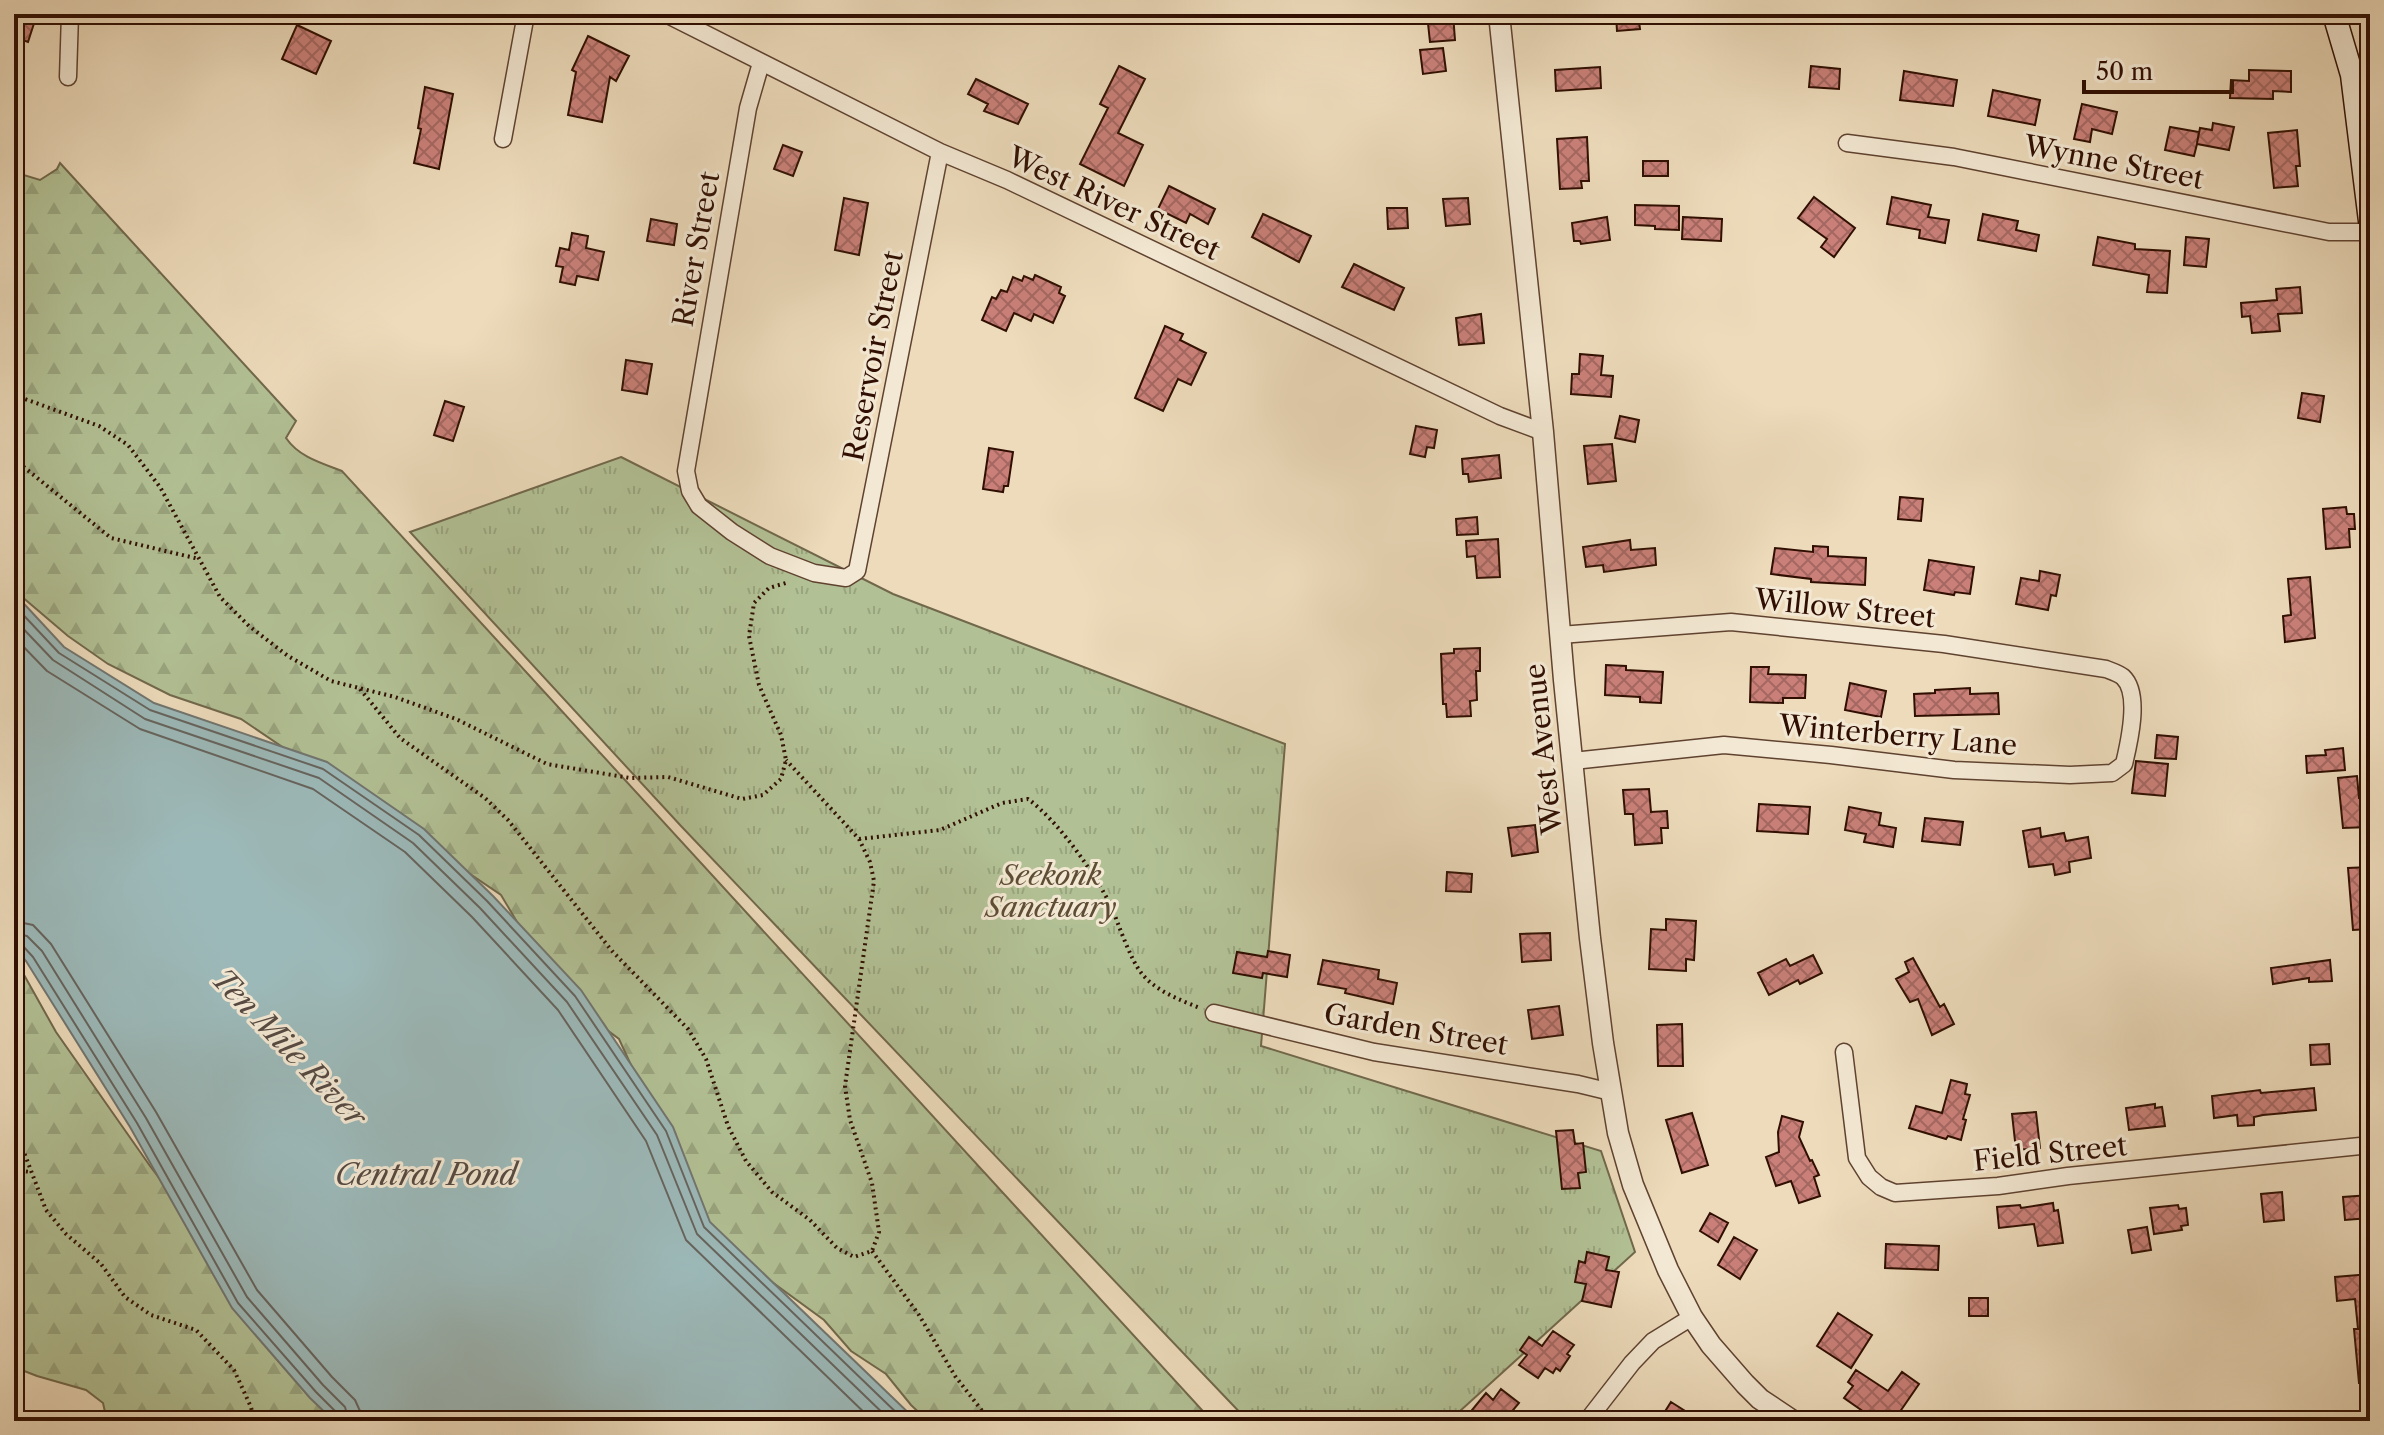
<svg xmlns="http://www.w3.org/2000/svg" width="2384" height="1435" font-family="'Libre Caslon Text',serif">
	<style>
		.forest { fill: url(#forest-firs); stroke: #71684c; stroke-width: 2 }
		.park { fill: url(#park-tufts); stroke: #71684c; stroke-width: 2 }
		.water { fill: #9cb9b9; stroke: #717570; stroke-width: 2 }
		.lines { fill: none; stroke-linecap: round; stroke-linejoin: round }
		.shore { stroke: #66645e; stroke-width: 2 }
		.building { fill: url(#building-cross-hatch); stroke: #300f02; stroke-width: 2 }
		.minor-casing { stroke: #5f4230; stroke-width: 19 }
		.tertiary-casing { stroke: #5f4230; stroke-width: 23 }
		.secondary-casing { stroke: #300f02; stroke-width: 25 }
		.path { stroke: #300f02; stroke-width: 4; stroke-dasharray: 2 4; stroke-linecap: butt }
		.minor { stroke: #f3e8d3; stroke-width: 16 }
		.tertiary { stroke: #f3e8d3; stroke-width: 20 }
		.secondary { stroke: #f3e8d3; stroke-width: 22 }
		.labels { text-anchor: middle; stroke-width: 6; stroke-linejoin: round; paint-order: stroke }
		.street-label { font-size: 28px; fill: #300f02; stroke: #f3e8d3 }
		.park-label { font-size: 28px; font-style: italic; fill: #5e4d35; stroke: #f3e8d3 }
		.water-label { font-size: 30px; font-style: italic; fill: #564a42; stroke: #f3e8d3 }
	</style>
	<defs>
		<pattern id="forest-firs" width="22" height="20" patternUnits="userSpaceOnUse" patternTransform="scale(2)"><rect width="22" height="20" fill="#b2c195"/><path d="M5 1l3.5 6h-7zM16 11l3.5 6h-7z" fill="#99a57f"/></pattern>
		<pattern id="park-tufts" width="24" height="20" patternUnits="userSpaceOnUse" patternTransform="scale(2)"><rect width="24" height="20" fill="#b2c195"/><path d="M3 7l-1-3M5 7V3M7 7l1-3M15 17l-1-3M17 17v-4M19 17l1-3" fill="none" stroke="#99a57f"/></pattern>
		<pattern id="building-cross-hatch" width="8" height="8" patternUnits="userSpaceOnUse" patternTransform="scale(2)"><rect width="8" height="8" fill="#ca8079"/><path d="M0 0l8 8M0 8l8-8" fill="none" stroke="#a46761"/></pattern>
	</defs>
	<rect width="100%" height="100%" fill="#eddbbb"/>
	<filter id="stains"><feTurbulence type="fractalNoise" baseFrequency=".0025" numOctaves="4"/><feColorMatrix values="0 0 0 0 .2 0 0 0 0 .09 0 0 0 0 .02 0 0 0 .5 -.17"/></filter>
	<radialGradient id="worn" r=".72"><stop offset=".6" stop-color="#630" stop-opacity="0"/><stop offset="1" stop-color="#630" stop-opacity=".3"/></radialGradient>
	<path class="forest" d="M60,163l236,258 -10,17c13,19 35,25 56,33l870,950h-284l-17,-16 -25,-31 -35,-23 -27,-31 -67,-49 -57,-55 -81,-177 -28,-21 -71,-91 -19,-32 -260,-176 -71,-24 -62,-31 -40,-28 -54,-46v-418l26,8 17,-11z
		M14,957l42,75 94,134 194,255h-237l-4,-18 -17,-13 -49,-14 -23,-9z"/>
	<path class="park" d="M621,457l272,137 392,150 -24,302 340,105 34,101 -186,169h-201l-567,-595 -271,-294z"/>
	<path class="water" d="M14,593l50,54 90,56 173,59 97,67 69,67 88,94 92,137 37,95 207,199h-583l-24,-23 -78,-90 -102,-181 -104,-166 -12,-14z"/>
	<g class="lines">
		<path class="shore" d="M14,605l45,48 91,57 173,59 96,66 68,66 88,95 91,135 38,96 201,194
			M14,619l39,41 92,59 174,59 94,65 67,65 87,94 90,133 40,99 194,187
			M14,637l33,34 93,58 173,60 92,63 67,65 86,93 88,131 40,99 187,181
			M14,921l19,4 18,19 105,168 101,178 75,87 23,23 5,11 1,10
			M14,933l13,3 15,15 104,167 101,179 76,88 22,22 4,14
			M14,943l8,2 11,12 104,166 101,180 78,89 20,20 3,9"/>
	</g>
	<path class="building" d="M14,14h23l-9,28 -14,-5z
		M1427,14h26l2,26 -25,2z
		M1616,14h22l2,15 -23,2z
		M297,25l34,16 -15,33 -34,-15z
		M588,36l41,20 -13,25 -6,-4 -8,45 -34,-7 8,-43 -4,-2z
		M1443,48l3,23 -23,3 -3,-24z
		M1119,66l26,13 -27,54 25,12 -19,41 -44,-22 28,-56 -8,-4z
		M1811,66l29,3 -1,20 -30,-2z
		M1600,67l1,21 -45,3 -1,-21z
		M2249,70l42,1v21l-18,-1v8l-43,-1 1,-18 18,1z
		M1904,71l53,9 -4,26 -53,-6z
		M976,79l52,25 -10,20 -34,-13 4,-7 -20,-10z
		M425,87l28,7 -14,75 -25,-6 7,-34 -3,-1z
		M1993,90l47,10 -5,25 -47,-9z
		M2082,104l35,8 -5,22 -20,-5 -2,13 -16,-3z
		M2213,123l21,4 -5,23 -32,-6 -3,12 -29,-6 5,-23 29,5 -2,11 3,-15 12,2z
		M2297,130l3,36h-4l2,20 -24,2 -6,-55z
		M1587,137l2,44h-8l1,7 -22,1 -3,-50z
		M783,145l19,7 -9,24 -19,-7z
		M1643,161h25v15h-25z
		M1169,186l46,23 -7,15 -18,-10 -4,9 -28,-14z
		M1814,197l41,31 -21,29 -13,-10 6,-8 -29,-21z
		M1892,197l39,8 -3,12 21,3 -4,23 -26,-5 1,-8 -33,-6z
		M844,198l24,5 -9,52 -24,-5z
		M1468,198l2,26 -24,2 -3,-27z
		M1635,205l44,1v24l-24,-1v-3l-20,-1z
		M1387,208h20l1,20 -20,1z
		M1263,214l48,22 -12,26 -47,-25z
		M1983,214l35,7 -2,9 23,5 -3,16 -58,-11z
		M1607,217l3,23 -29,4 -1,-3h-6l-2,-18z
		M1683,217l39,2 -1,22 -39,-2z
		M651,219l26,5 -3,21 -27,-4z
		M572,233l16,3 -2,12 18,4 -6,28 -21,-4 -2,9 -15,-3 3,-15 -7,-1 4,-18 9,2z
		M2098,237l37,7v5l35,2 -3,42 -20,-1 2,-17 -56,-10z
		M2186,237l23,2 -3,28 -22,-2z
		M1354,264l50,24 -10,22 -52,-23z
		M1035,275l26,12 -2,6 6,3 -12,27 -19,-9 -3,7 -17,-8 -8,18 -24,-11 10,-23 4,2 5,-9 6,2 6,-15 9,4 2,-5 9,4z
		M2300,287l2,26 -24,1 2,17 -28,2 -2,-17 -8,1 -1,-14 36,-3 -1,-11z
		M1481,314l3,29 -25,2 -3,-27z
		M1165,326l18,8 -3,6 26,13 -15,32 -13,-6 -15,32 -28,-13z
		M1580,354l23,2 -2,19 12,1 -2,21 -40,-3 1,-20h7z
		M626,360l26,4 -5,30 -25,-4z
		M2302,393l22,3 -4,26 -22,-4z
		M445,401l19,6 -11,34 -19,-6z
		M1620,416l19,4 -4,22 -20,-4z
		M1416,426l21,4 -3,18 -7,-1 -2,10 -15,-3z
		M1612,444l4,37 -28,3 -4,-38z
		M989,448l24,4 -5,34h-4l-1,6 -20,-3z
		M1499,455l2,23 -32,4 -1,-8h-5l-1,-15z
		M1900,497l23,2 -2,22 -23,-2z
		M2346,507l1,7h7l1,15h-6l1,18 -24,2 -3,-40z
		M1477,517l1,17 -21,1 -1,-16z
		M1498,539l2,38 -23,1 -2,-22 -8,1 -1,-16z
		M1630,540l1,10 24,-2 1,17 -52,7 -1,-7 -17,2 -3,-20z
		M1813,546l15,1v9l38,2 -1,27 -54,-3v-3l-40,-5 4,-26 38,4z
		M1929,560l45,7 -4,27 -15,-2 -1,3 -30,-5z
		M2040,571l20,4 -4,21 -5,-1 -3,15 -32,-6 5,-26 18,3z
		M2310,577l5,61 -30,4 -2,-26 8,-1 -3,-36z
		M1480,648v23h-4l1,29 -7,1 1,15 -24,1 -1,-13h-3l-2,-50 13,-1v-4z
		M1606,665l20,1v4l37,2 -2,31 -21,-1v-5l-35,-2z
		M1751,667h18l-1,7 38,1 -1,23h-22v5l-33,-1z
		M1850,683l36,8 -5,26 -36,-7z
		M1970,688v6l28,-1 1,21 -84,2 -1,-22 21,-1v-3z
		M2157,735l21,2 -2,22 -21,-1z
		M2343,748l2,22 -38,3 -1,-17 20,-1 -1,-5z
		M2136,761l32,3 -3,32 -33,-3z
		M2357,776l2,22h11v29l-27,1 -5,-50z
		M1649,789l2,23 16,-1 1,17h-7l1,15 -27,2 -2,-31h-8l-2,-24z
		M1759,804l51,3 -2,27 -51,-3z
		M1849,807l32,6 -2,12 17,3 -3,19 -29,-5 2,-8 -21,-4z
		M1925,818l38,4 -3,23 -38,-4z
		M1535,825l3,27 -26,4 -4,-28z
		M2040,828l1,9 23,-4 2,8 22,-4 3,21 -22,4 1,10 -15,3 -2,-11 -24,3 -6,-36z
		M2370,867v37h-3l2,25 -16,1 -5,-62z
		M1447,872l25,2 -1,18 -25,-1z
		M1666,919l30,2 -2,39 -8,-1v12l-37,-2 2,-40 15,1z
		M1550,933l1,27 -29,2 -2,-28z
		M1268,951l22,4 -3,22 -24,-4 -1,5 -29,-5 4,-21 30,5z
		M1813,955l9,18 -22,11 -2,-4 -29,15 -11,-22 28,-14 4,7z
		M1913,958l27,49 4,-3 10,20 -22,11 -14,-36 -8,3 -14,-23 13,-7 -4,-10z
		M1323,960l56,10 -1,9 19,4 -4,21 -48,-11 1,-4 -28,-5z
		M2330,960l2,21 -23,1v-4l-36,6 -2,-16z
		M1559,1006l4,29 -31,4 -4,-29z
		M1682,1024l1,42h-25l-1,-41z
		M2329,1044l1,20 -19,1 -1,-20z
		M1951,1080l16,4 -2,10 5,1 -7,24 3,1 -5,20 -13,-4 -2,3 -37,-11 7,-22 26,7z
		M2314,1088l2,22 -53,5 -9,2v8l-16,1 -1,-11 -23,3 -2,-22 48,-6 1,3z
		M2155,1104v4l7,-1 3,19 -36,4 -3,-22z
		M2036,1112l4,36 -24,2 -4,-36z
		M1692,1113l16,52 -26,8 -16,-53z
		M1782,1116l21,6 -4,15 11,24 2,-1 7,15 -5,2 6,19 -21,7 -8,-22 -15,5 -10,-29 13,-5 -1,-20z
		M1573,1130l2,14 8,-1 3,29 -8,1 2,15 -18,1 -6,-58z
		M2282,1192l2,28 -20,2 -3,-28z
		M2370,1195v23l-25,2 -2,-23z
		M2053,1203l1,8 4,-1 5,33 -25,3 -4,-22 -35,4 -2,-21 23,-2 1,3z
		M2178,1205l1,4 7,-1 2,17 -7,1 1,4 -28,4 -4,-26z
		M1710,1213l18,10 -10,19 -18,-11z
		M2147,1227l4,23 -19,3 -4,-23z
		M1734,1237l23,13 -17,29 -22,-14z
		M1886,1244l53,2 -1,24 -53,-2z
		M1587,1252l22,5 -3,13 13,2 -8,35 -29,-6 4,-17 -11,-2 4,-21 6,2z
		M2370,1274v109h-11l-5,-54h4l-3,-30 -18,2 -2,-24z
		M1969,1298h19v18h-19z
		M1838,1313l34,22 -21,33 -34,-22z
		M1553,1331l21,14 -7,9 3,2 -10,15 -4,-3 -3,5 -8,-5 -7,10 -19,-13 8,-10 -7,-5 9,-13 13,9z
		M1856,1370l32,21 14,-19 17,12 -22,32 -1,-1 -5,6h-14l-33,-23 9,-12 -5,-4z
		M1501,1389l18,14 -15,18h-41l23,-28 7,7z
		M1671,1402l30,19h-42z"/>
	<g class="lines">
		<g class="minor-casing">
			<path id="minor" d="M666,14l274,138 67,28 493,236 43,16
				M761,63l-13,45 -62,363 4,20 9,15 33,26 38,24 44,17 32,5 11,-7 83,-419
				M68,77l2,-63
				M503,139l23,-125
				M1847,143l107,14 375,75h41
				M1560,635l171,-13 213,22 162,25c5,2 12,4 17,8 18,17 6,66 1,87l-12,9 -42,2 -116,-5 -123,-15 -107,-10 -151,16
				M1214,1013l160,39 204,32 33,8
				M1844,1052l13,106 12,19 12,10 14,6 103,-7 70,-10 302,-31
				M1587,1421l45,-58 21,-22 39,-24"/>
		</g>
		<g class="tertiary-casing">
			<path id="tertiary" d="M1499,14l44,418 21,248 26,258 13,105 15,90 15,52 35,85 24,47 19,28 34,39 15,15 33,22"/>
		</g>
		<g class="secondary-casing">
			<path id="secondary" d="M2334,14l18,61 18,146"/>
		</g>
		<path class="path" d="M14,395l85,31 29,19 32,42 60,110 29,29 39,30 43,25 64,16 61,22 91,45 83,14 38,-1 74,22 21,-4 18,-16 5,-19 -5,-25 -22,-50 -10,-49 5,-33 15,-15 20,-6
			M14,459l97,79 88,21
			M360,689l40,49 85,60 23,22 104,131 76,78 18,30 22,67 18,35 26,31 38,28 27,28 17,9 18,-6 7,-19 -7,-49 -22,-63 -5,-34 29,-205 -4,-19 -11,-23 -73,-79
			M859,839l81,-9 62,-27 26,-4c30,22 66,73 83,107 8,19 19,53 31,68 14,17 38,26 58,34
			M14,1126l32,84 20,24 35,30 24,33 26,18 45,15 38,40 17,37 3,14
			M14,1170l17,2
			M872,1251l47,64 36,61 35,45"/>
		<use href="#minor" class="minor"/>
		<use href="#tertiary" class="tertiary"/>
		<use href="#secondary" class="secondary"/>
	</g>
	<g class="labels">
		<g class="street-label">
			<text transform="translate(2114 162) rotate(11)" y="10">Wynne Street</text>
			<text transform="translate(1114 203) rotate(25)" y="10">West River Street</text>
			<text transform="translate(696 249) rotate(-80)" y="10">River Street</text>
			<text transform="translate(873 356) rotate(-79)" y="10">Reservoir Street</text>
			<text transform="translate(1845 608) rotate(6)" y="10">Willow Street</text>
			<text transform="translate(1898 735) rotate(5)" y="10">Winterberry Lane</text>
			<text transform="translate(1543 749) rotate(-96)" y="10">West Avenue</text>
			<text transform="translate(1416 1029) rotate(10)" y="10">Garden Street</text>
			<text transform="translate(2050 1153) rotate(-6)" y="10">Field Street</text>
		</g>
		<g class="park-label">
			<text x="1051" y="885">Seekonk<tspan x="1051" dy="32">Sanctuary</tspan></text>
		</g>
		<g class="water-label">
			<text transform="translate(289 1048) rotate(46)" y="10">Ten Mile River</text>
			<text x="426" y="1185">Central Pond</text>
		</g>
	</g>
	<rect width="2384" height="1435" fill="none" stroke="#eddbbb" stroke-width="48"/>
	<rect x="16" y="16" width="2352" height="1403" fill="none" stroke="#300f02" stroke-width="4"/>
	<rect x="24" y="24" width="2336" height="1387" fill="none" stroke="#300f02" stroke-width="2"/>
	<path d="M2084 80v12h148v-12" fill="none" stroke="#300f02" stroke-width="4"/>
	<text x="2096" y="80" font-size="24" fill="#300f02" stroke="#f3e8d3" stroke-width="6" paint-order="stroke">50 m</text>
	<rect width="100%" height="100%" filter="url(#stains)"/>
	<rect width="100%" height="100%" fill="url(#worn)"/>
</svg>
